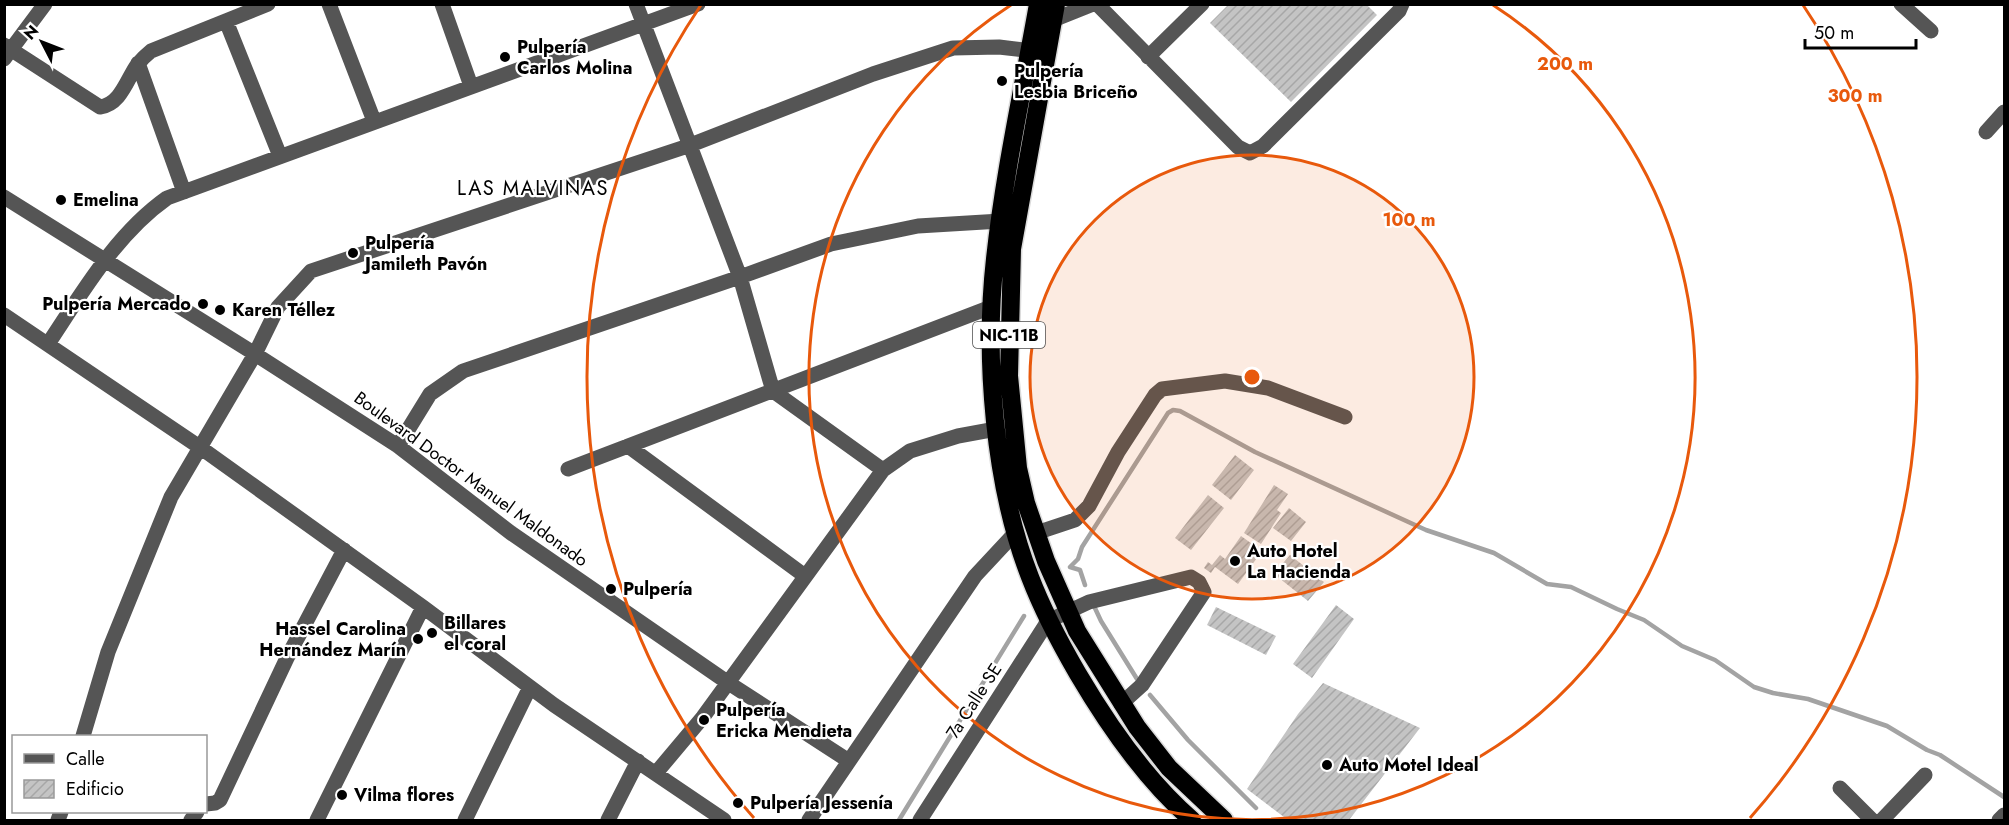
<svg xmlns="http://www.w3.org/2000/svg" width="2009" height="825" font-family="Jost,sans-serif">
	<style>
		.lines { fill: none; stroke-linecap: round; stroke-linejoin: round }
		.stream { stroke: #a3a3a3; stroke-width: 4.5 }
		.building { fill: url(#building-hatch) }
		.highway-casing { stroke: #dbdbdb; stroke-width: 21 }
		.minor { stroke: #555; stroke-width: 15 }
		.highway { stroke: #000; stroke-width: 18 }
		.ring { fill: none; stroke: #e8590c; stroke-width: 3 }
		.poi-dot { fill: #000; stroke: #fff; stroke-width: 2 }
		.labels { text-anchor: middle; stroke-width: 4.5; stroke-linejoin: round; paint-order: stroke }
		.shield { fill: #fff; stroke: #4c4c4c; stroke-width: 1.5 }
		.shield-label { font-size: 16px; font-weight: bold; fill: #000 }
		.poi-label { font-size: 18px; font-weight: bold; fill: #000; stroke: #fff; text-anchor: start }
		.street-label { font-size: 18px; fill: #000; stroke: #fff }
		.neighbourhood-label { font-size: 20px; letter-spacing: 1.5px; fill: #000; stroke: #fff }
		.centre { fill: #e8590c; stroke: #fff; stroke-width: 3 }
		.ring-label { font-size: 18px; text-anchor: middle; font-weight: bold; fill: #e8590c; stroke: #fff; stroke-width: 4.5; stroke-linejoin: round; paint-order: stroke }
	</style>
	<defs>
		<pattern id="building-hatch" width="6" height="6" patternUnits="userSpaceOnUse" patternTransform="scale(1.5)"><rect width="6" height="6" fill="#c4c4c4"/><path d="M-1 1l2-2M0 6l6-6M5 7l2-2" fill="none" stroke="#a7a7a7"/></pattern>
	</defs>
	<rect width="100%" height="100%" fill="#fff"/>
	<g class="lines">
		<path class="stream" d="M1085,585l-5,-15 -10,-3 8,-8 4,-12 86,-134 5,-3 7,1 75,41 171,78 68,23 53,31 24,3 46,22 27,11 38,26 33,14 39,27 19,6 35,6 79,27 40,24 13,5 64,42
			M1094,606l7,15 36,58
			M1150,695l38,45 68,68
			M899,820l125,-204"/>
	</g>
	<path class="building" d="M1229,4h137l11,11 -86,87 -81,-79z
		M1235,455l19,15 -23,30 -19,-15z
		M1274,485l14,9 -11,16 4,3 -20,31 -17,-11z
		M1208,495l16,13 -33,42 -16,-12z
		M1289,508l17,14 -15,19 -18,-13z
		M1241,536l21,15 -24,33 -23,-17 -4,6 -7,-5 4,-6 4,3 8,-10 5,4z
		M1290,555l34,27 -16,19 -34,-27z
		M1336,605l18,14 -42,59 -19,-14z
		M1216,607l60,29 -10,19 -59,-30z
		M1323,683l97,45 -71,92h-61l-41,-31 51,-75z"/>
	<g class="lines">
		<g class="highway-casing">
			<path id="highway" d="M1038,4c-15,85 -34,170 -43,255 -11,98 -1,226 35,318 13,34 30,66 48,97 30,51 70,108 114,146
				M1056,4l-44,245 -3,127 9,92 8,35 20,58 31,70 60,96 32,41 55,52"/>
		</g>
		<path class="minor" d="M329,4l45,117
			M442,4l29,82
			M636,4l104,273 33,114 110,79
			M1097,4l141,143 12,6 13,-7 136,-135 3,-7
			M1901,4l30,27
			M1053,20l40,-16
			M226,21l54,135
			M4,45l96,62c21,-3 27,-28 37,-42 4,-5 9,-10 14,-14l117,-47
			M1148,57l54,-53
			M4,59l41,-55
			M138,63l46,129
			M1986,132l18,-20
			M4,197l251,157 143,92 113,87 216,149 122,79
			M4,315l197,133 222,159 131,98 170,115
			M48,344c34,-51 68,-110 119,-146l531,-194
			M398,446l32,-52 33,-23 277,-94 91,-33 87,-18 83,-5
			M628,446l177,130
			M568,469l423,-162
			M1036,533l39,-13 14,-14 29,-54 37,-57 7,-6 63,-8 43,7 77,29
			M83,736l25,-84 63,-155 84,-143 23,-47 33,-36 377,-125 185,-72 80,-26 46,-1 42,5
			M656,773l47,-56 180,-247 27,-19 48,-15 38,-7
			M1840,788l32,32
			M206,804l9,-1 5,-3 67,-142 57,-108
			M58,820l3,-8
			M191,820l6,-8
			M317,820l106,-213
			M465,820l65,-133
			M608,820l30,-59
			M809,820l166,-244 41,-44
			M920,820l128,-199 41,-19 102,-25 8,5 5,10 -62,93 -21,19
			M1882,820l43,-45
			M1999,820l5,-5"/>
		<use href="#highway" class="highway"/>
	</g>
	<circle cx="1252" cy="377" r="222" fill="#e8590c" fill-opacity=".12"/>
	<g class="ring">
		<circle cx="1252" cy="377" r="222"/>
		<path d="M1493 5A443 443 0 1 1 1011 5"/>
		<path d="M754 818A665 665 0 0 1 701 5M1803 5A665 665 0 0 1 1750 818"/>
	</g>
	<g class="poi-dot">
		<circle cx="505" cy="57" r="6"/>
		<circle cx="1002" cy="81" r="6"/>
		<circle cx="61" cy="200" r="6"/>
		<circle cx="353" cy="253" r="6"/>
		<circle cx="203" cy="304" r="6"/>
		<circle cx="220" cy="310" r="6"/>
		<circle cx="1235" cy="561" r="6"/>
		<circle cx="611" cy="589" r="6"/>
		<circle cx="432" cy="633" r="6"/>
		<circle cx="418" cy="639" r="6"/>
		<circle cx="704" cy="720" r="6"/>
		<circle cx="1327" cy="765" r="6"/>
		<circle cx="342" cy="795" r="6"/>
		<circle cx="738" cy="803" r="6"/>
	</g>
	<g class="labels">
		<rect class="shield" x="973" y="322" width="72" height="26" rx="4.5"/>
		<g class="shield-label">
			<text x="1009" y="341">NIC-11B</text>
		</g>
		<g class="poi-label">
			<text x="517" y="53">Pulpería<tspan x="517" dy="21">Carlos Molina</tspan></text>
			<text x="1014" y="77">Pulpería<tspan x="1014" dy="21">Lesbia Briceño</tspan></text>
			<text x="73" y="206">Emelina</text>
			<text x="365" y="249">Pulpería<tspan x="365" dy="21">Jamileth Pavón</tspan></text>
			<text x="191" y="310" text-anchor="end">Pulpería Mercado</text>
			<text x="232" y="316">Karen Téllez</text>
			<text x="1247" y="557">Auto Hotel<tspan x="1247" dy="21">La Hacienda</tspan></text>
			<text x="623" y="595">Pulpería</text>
			<text x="444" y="629">Billares<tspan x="444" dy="21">el coral</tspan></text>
			<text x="406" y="635" text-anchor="end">Hassel Carolina<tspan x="406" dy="21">Hernández Marín</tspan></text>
			<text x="716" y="716">Pulpería<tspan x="716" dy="21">Ericka Mendieta</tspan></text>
			<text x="1339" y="771">Auto Motel Ideal</text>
			<text x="354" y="801">Vilma flores</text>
			<text x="750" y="809">Pulpería Jessenía</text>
		</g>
		<g class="street-label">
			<text transform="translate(471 479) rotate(36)" y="6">Boulevard Doctor Manuel Maldonado</text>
			<text transform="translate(974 701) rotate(-57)" y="6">7a Calle SE</text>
		</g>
		<g class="neighbourhood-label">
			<text x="533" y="195">LAS MALVINAS</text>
		</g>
	</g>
	<circle cx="1252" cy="377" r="9" class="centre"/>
	<g class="ring-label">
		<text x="1565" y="70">200 m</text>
		<text x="1855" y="102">300 m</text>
		<text x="1409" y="226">100 m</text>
	</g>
	<rect width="2009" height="825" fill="none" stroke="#000000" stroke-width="12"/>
	<rect x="12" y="735" width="195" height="78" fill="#ffffff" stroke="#999999" stroke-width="1.5"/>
	<rect x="24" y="754" width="30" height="9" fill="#555555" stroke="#999999" stroke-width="1.5"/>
	<text x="66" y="765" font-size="18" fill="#000000">Calle</text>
	<rect x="24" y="780" width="30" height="18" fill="url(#building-hatch)" stroke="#999999" stroke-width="1.5"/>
	<text x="66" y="795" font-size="18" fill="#000000">Edificio</text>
	<g transform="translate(42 42) rotate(312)" stroke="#ffffff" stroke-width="4.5" paint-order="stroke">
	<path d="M0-4.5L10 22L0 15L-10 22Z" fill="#000000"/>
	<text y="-9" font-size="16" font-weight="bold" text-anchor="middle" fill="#000000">N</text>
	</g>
	<path d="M1805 39v9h111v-9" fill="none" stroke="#000000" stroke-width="3"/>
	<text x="1814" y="39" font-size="18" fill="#000000" stroke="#ffffff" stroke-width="4.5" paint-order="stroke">50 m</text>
</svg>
